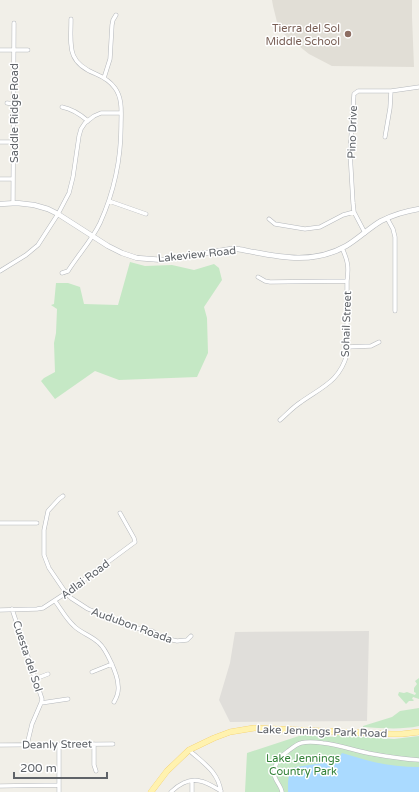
<svg xmlns="http://www.w3.org/2000/svg" width="419" height="792" font-family="'Varela Round',sans-serif">
	<style>
		.industrial { fill: #e0deda }
		.education { fill: #e1ded6 }
		.green { fill: #c5e8c5 }
		.water { fill: #aadaff }
		.lines { fill: none; stroke-linecap: round; stroke-linejoin: round }
		.minor-casing { stroke: #b5b8bc; stroke-width: 4.5 }
		.tertiary-casing { stroke: #b5b8bc; stroke-width: 5.5 }
		.primary-casing { stroke: #f2c960; stroke-width: 6 }
		.minor { stroke: #fff; stroke-width: 3.5 }
		.tertiary { stroke: #fff; stroke-width: 4.5 }
		.primary { stroke: #fff2af; stroke-width: 5.5 }
		.education-dot { fill: #8d6e63; stroke: #fff; stroke-width: 1.5 }
		.labels { text-anchor: middle; stroke-width: 3; stroke-linejoin: round; paint-order: stroke }
		.education-label { font-size: 11px; fill: #785e54; stroke: #fff; text-anchor: end }
		.street-label { font-size: 11px; fill: #5f6368; stroke: #fff }
		.park-label { font-size: 11px; fill: #348238; stroke: #fff }
	</style>
	<rect width="100%" height="100%" fill="#f1efe8"/>
	<path class="industrial" d="M369,631l-2,90 -137,1 -11,-22 11,-37 5,-31z"/>
	<path class="education" d="M272,0h140v17l2,50 -82,-1 -23,-12 -30,-24 -6,-24z"/>
	<path class="green" d="M130,262l15,4 27,-1 22,5 20,-6 5,4 3,12 -18,27 3,11 1,35 -11,24 -78,3 -24,-9 -40,28 -14,-18 3,-3 11,-6 -1,-29 2,-10 1,-24 -6,-4 3,-1 2,-21h12l12,4 4,17 34,1z
		M419,678v21l-6,-2 -1,2 2,1 -1,1h-4l-3,3 -8,-9 1,-3 5,1 3,-1 8,3 1,-2 -2,-1v-4l3,-4 -2,-3z
		M419,708v18c-18,4 -38,2 -56,1v-1l29,-9 8,-6z
		M302,735l34,2 1,-2 57,4 25,-3v56h-174l2,-39z"/>
	<path class="water" d="M342,753c8,2 16,5 24,7 18,5 35,7 53,7v25h-131c0,-10 -1,-20 8,-25l40,-6 2,-2z"/>
	<g class="lines">
		<g class="minor-casing">
			<path id="minor" d="M0,50h28
				M104,78l6,-19 2,-34 1,-5 3,-5
				M7,103l7,1
				M62,107c10,2 18,7 26,14
				M385,137l5,-29 1,-17
				M0,142h13
				M0,179h13
				M109,201l37,13
				M13,203l1,-180
				M387,218l6,11 2,8v74
				M269,219l6,5 30,5 15,-2 23,-12 11,-3
				M365,233l-11,-21 -1,-9 -3,-51 4,-58 4,-3h33l28,-4
				M0,271l26,-16 12,-10 20,-31 11,-21 4,-16 6,-41 2,-7 4,-6 9,-7 7,-3h20
				M62,273l6,-2c10,-16 24,-31 32,-48 14,-31 21,-64 21,-97 0,-13 2,-27 -6,-38 -5,-7 -12,-11 -19,-14 -30,-12 -25,-28 -25,-55
				M258,277l7,4 5,1 77,-1
				M347,347l24,-1 8,-4
				M280,420c7,-6 13,-13 21,-18 21,-15 39,-21 46,-48v-73c2,-14 1,-20 -5,-33
				M63,496l-4,3 -11,12 -4,19v25l5,13 17,25 5,5 17,11 47,19 17,3 12,7 13,3 10,-1 4,-4
				M0,523h37
				M55,601c6,8 11,18 19,25 7,7 18,10 25,17 7,6 19,32 19,42 1,6 -1,12 -4,17
				M12,609l30,90 -1,4
				M0,610l37,-1 6,-1 23,-15 69,-51 -1,-4 -14,-25
				M92,672l20,-8
				M35,679l13,-5
				M59,744v48
				M94,744v21l2,6
				M0,745l113,-1
				M27,745l5,-21 9,-21 27,-4
				M189,750c14,13 29,21 32,42
				M0,786l59,-1
				M171,792c7,-7 18,-14 29,-11 7,1 14,6 21,10
				M192,792v-11
				M282,792c-1,-7 -8,-12 -8,-19 0,-10 7,-17 14,-22 4,-3 9,-7 13,-8 7,-2 15,-1 22,0 17,2 33,8 50,11 16,3 30,5 46,6"/>
		</g>
		<g class="tertiary-casing">
			<path id="tertiary" d="M0,204l17,-1 17,2 14,4 10,5 50,32 14,7 15,5 26,2 68,-11h7c37,7 73,17 108,-3 12,-7 23,-18 35,-25 12,-6 25,-10 38,-12"/>
		</g>
		<g class="primary-casing">
			<path id="primary" d="M151,792l16,-21 22,-21 25,-12 16,-6 24,-4 137,6h11l17,-2"/>
		</g>
		<use href="#minor" class="minor"/>
		<use href="#tertiary" class="tertiary"/>
		<use href="#primary" class="primary"/>
	</g>
	<circle class="education-dot" cx="348" cy="34" r="4"/>
	<g class="labels">
		<g class="education-label">
			<text x="340" y="32">Tierra del Sol<tspan x="340" dy="13">Middle School</tspan></text>
		</g>
		<g class="street-label">
			<text transform="translate(14 113) rotate(-90)" y="4">Saddle Ridge Road</text>
			<text transform="translate(352 132) rotate(-88)" y="4">Pino Drive</text>
			<text transform="translate(197 254) rotate(-6)" y="4">Lakeview Road</text>
			<text transform="translate(346 324) rotate(-88)" y="4">Sohail Street</text>
			<text transform="translate(85 579) rotate(-37)" y="4">Adlai Road</text>
			<text transform="translate(132 625) rotate(20)" y="4">Audubon Roada</text>
			<text transform="translate(28 656) rotate(72)" y="4">Cuesta del Sol</text>
			<text transform="translate(322 731) rotate(2)" y="4">Lake Jennings Park Road</text>
			<text transform="translate(57 744) rotate(-1)" y="4">Deanly Street</text>
		</g>
		<g class="park-label">
			<text x="303" y="762">Lake Jennings<tspan x="303" dy="13">Country Park</tspan></text>
		</g>
	</g>
	<path d="M14 772v6h93v-6" fill="none" stroke="#5f6368" stroke-width="2"/>
	<text x="20" y="772" font-size="12" fill="#5f6368" stroke="#ffffff" stroke-width="3" paint-order="stroke">200 m</text>
</svg>
